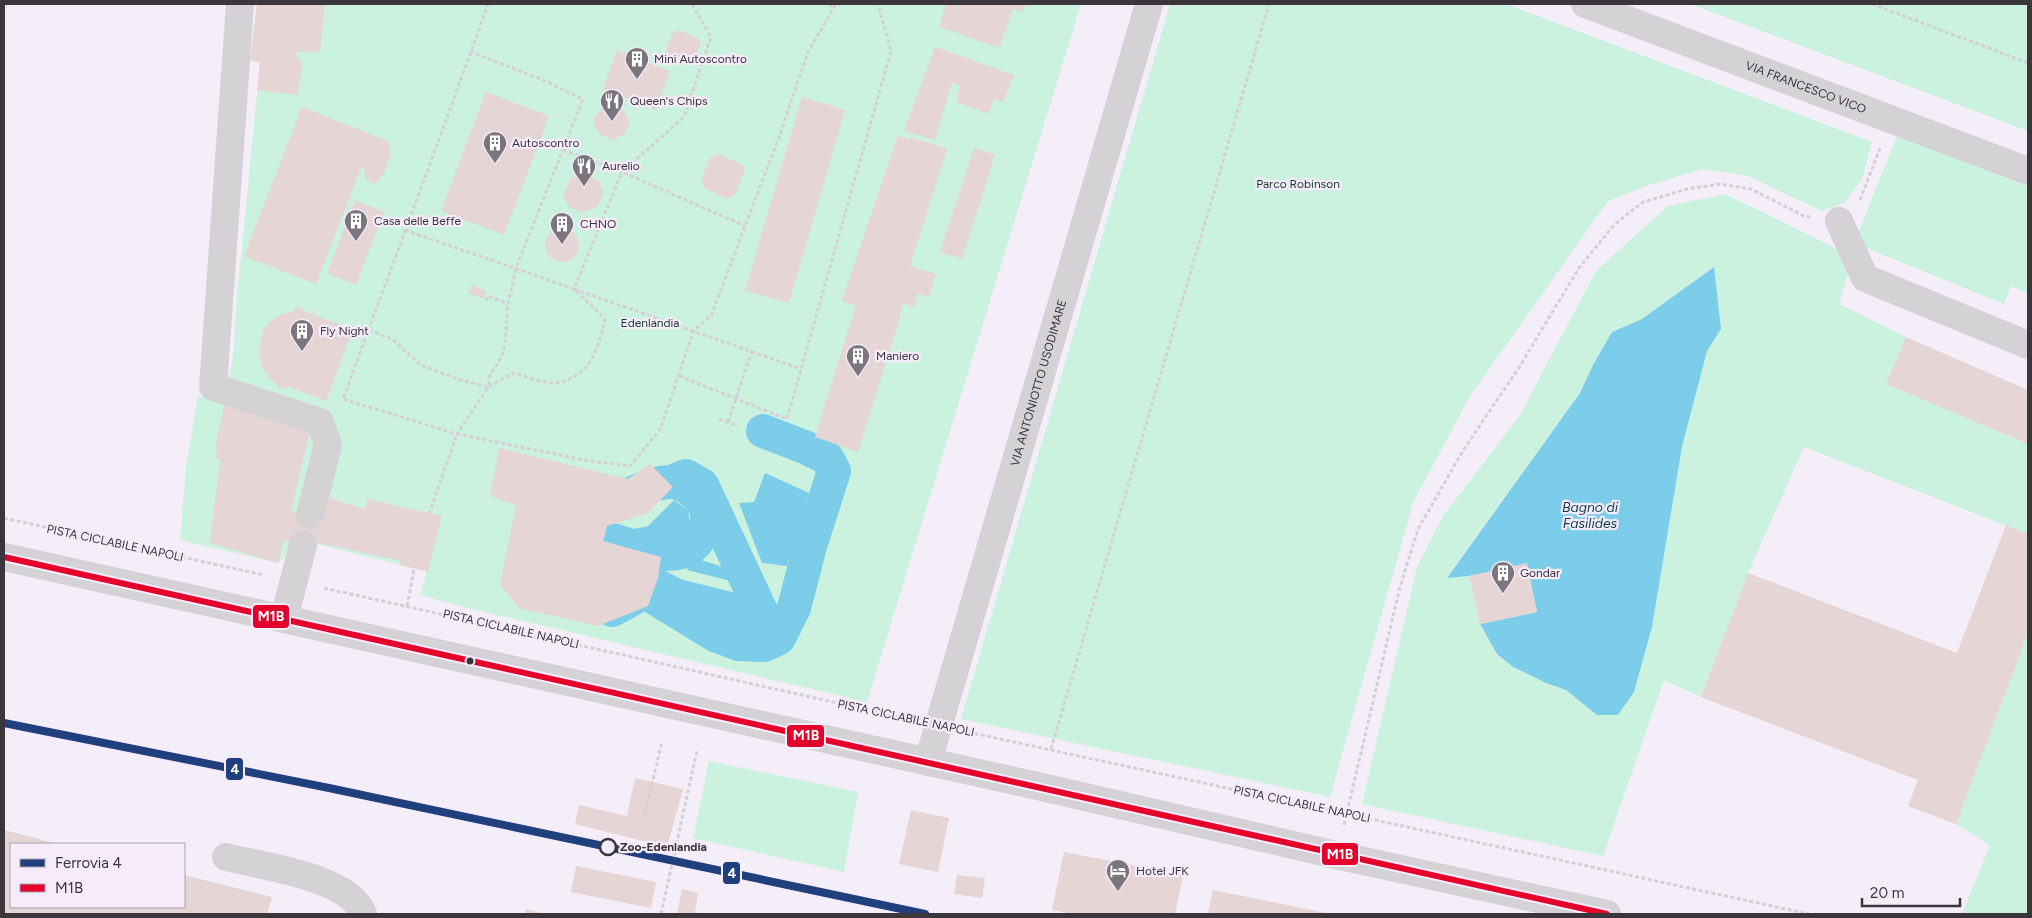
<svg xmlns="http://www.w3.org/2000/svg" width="2032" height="918" font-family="Figtree,sans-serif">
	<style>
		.green { fill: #cbf1df; fill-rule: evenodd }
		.water { fill: #7ccde9 }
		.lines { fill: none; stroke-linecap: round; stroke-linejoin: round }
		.canal { stroke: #7ccde9; stroke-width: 34 }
		.building { fill: #e5d5d4 }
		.path { stroke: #d4d1d4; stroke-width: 3; stroke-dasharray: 4 2.5; stroke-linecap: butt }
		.minor { stroke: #d4d2d5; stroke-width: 28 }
		.major { stroke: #d4d2d5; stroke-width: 28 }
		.bus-1-casing { stroke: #f5ebfb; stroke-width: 10 }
		.bus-1 { stroke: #e4002b; stroke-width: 6 }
		.rail-1-casing { stroke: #f5ebfb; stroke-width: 11 }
		.rail-1 { stroke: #203f7d; stroke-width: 8 }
		.bus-dot { fill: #3a363c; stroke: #f5ebfb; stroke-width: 2 }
		.stop-dot { fill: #f5ebfb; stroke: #3a363c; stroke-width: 2.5 }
		.labels { text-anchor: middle; stroke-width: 4.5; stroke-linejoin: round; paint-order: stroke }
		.poi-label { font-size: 12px; fill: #3a363c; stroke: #f5ebfb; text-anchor: start }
		.street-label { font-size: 12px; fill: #3a363c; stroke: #f5ebfb }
		.park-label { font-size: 12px; fill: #153e2a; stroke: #f5ebfb }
		.stop-label { font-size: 12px; font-weight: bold; fill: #3a363c; stroke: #f5ebfb; text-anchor: start }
		.water-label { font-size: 14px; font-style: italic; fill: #093f4e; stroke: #f5ebfb }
		.line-badge { stroke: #f5ebfb; stroke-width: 2 }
		.badge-label { font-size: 14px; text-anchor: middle; font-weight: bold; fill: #fff }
	</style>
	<rect width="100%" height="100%" fill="#f4eef8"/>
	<path class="green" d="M257,4h824l-214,698 -395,-93 -52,-14 7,-24 -111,-27 -27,8 -11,11 -98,-23 6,-73 12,-71 27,6 9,-52 2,-43 24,-244 -10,-3z
		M1170,4h336l366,138 -10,37 -18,24 -22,8 -74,-35 -45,-7 -54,16 -41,16 -138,195 -57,107 -83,294 -369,-78z
		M1690,4h338v127z
		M1898,134l130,53v106l-17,-7 -7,18 -150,-61z
		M1725,194l128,63 -14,47 67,33 -20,47 142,60v90l-224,-87 -56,126 -47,124 -37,-17 -61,176 -241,-52 55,-237 26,-51 77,-101 76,-144 72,-65zM1713,268l8,61 -14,22 -25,97 -30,179 -18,65 -37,23 -31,-25 -20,-7 -28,-13 -21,-16 -17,-30 -11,-48 -22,1 133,-184 13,-28 19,-33 30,-13z
		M2028,633v281h-66l28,-69 -34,-21z
		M709,761l149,31 -14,80 -151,-34z"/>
	<path class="water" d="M1714,267l7,62 -14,22 -25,96 -30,180 -18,65 -16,23h-21l-31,-25 -20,-7 -33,-16 -16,-13 -17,-30 57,-12 -11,-47 -57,11 -22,2 133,-185 13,-28 19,-33 30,-13z
		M765,473l44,20 -22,73 -25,-3 -23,-60 15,-1z
		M674,500l14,10c4,24 5,27 -18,39l-42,-10 1,-9 19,-4z
		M692,557l34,11 13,15 -52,-13z
		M659,574l86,21 7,7 -13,20 -81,-44z"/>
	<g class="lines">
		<path class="canal" d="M574,563v-9l11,-14c4,-1 10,-3 15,-2 27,2 54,22 82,14 14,-4 27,-23 25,-39 -2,-14 -21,-30 -35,-31 -16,-1 -34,10 -48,14
			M611,582h39l42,22 37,25 14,2 14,-2 5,-16 -60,-128 -16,-9 -14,6
			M612,610l33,-18 70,43 24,9 25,1 15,-7 15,-30 16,-62 24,-75 -7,-13 -20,-10 -44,-17"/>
	</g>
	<path class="building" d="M257,4h64l4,2 -5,46 -25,-1 7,14 -4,30 -41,-5 3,-28 -10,-2z
		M946,4h80l-3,8 -10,-3 -14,39 -60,-21z
		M678,30l20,8 3,6 -7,16 -5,2 -20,-8 -3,-5 7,-16z
		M935,47l79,28 -11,27 -9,-3 -6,15 -32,-12 4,-16 -8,-4 -17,58 -31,-9z
		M617,50l53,21 -14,39 -53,-21z
		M486,92l63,24 -45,119 -63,-24z
		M802,97l43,13 -56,193 -44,-12z
		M612,104l12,7 6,11 -6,12 -11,6 -14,-6 -6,-13 7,-12z
		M302,107l86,34 3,13 -7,19 -9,11 -9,-4 -3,-17 -47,121 -72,-28z
		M898,135l11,5 1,-3 37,12 -37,117 26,8 -7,23 -11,-4 -4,14 -12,-4 -2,15 -42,134 -43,-15 41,-132 -14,-4z
		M974,148l21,7 -33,104 -22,-7z
		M717,154l25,10 3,7 -10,24 -8,4 -23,-11 -3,-8 9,-22z
		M585,174l13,6 6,13 -8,15 -14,4 -12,-4 -7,-12 8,-18z
		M355,200l29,12 -28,73 -29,-12z
		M545 245a17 17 0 1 1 34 0a17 17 0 1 1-34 0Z
		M471,285l16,6 -3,8 -16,-6z
		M299,308l11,6 4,-2 1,3 38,15 -27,71 -36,-14 -11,1 -4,-6 -7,-4 2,-3 -7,-6 -3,-10v-14l3,-14 8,-10 11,-7 11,-2 1,-3z
		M1906,337l122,53v54l-142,-60z
		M225,402l87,21 -21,88 24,6 6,-22 43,14 4,-10 74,17 -14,56 -28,-7 1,-4 -87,-19 -1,5 -29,-6 -6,22 -68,-20 10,-84 -5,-2 3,-10 -3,-1z
		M499,448l129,31 22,-15 23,23 -25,26 -41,13 -4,15 58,16 -3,21 -10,28 -50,20 -79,-18 -19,-24 16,-79 -26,-9z
		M2006,525l22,9v99l-72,191 -48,-18 10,-26 -217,-83 47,-124 209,80z
		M1527,563l10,49 -57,12 -11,-48z
		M635,778l48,11 -16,58 -92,-23 4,-19 48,11z
		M911,810l38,8 -11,54 -39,-8z
		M4,830l55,14h-48v63h173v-32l88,22 -5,17h-263z
		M1064,852l119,23 -8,39h-101l-22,-4z
		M576,866l80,16 -5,26 -80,-16z
		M957,875l28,3 -3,20 -28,-4z
		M682,889l16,4 -3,19 6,2h-24z
		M1213,890l113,23v1h-118z
		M526,909l20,5h-21z"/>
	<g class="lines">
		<path class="path" d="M692,4l19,33 -27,80 -62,55 -48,117 227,80
			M829,4l5,4
			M1872,4l156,59
			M563,150l59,22 123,54
			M1860,200l20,-52
			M405,230l169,59 31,30c-7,30 -14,58 -49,64 -10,1 -32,-7 -43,-10l-25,14 -31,47 -114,-35c48,-131 98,-263 145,-395
			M486,301l2,-5 20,8
			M369,330l23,9 29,26 37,14 30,8 2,-12 11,-17 4,-15 3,-39 8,-36 67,-169 -40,-19 -72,-28
			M679,376l108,43 104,-368 -13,-47
			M719,419l19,7
			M728,422l24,-71
			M429,514l28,-80 127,26 46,6 30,-36 34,-100 17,-14 68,-179 29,-85 28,-48
			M4,518l260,57
			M324,588l585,131
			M407,606l7,-37
			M968,732l841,182
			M1051,749l218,-745
			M644,817l18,-75
			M1344,825l56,-238 18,-58 46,-80 54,-80 61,-101 35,-43 29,-23 44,-13 33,-5 31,5 53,27 6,1
			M661,914l36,-163"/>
		<g class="minor">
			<path d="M240,4l-27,383 107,35 8,23 -18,70"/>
			<path id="s1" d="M1585,4l443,167"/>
			<path d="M1839,221l26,57 163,67"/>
			<path d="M284,619l19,-74"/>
			<path id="s2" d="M928,762l221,-758"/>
			<path d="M226,857c35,9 125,20 137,57"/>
		</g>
		<path class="major" d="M4,557l1038,230 294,68 271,59"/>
		<g class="bus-1-casing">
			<path id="bus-1" d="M4,557l1603,357"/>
		</g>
		<use href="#bus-1" class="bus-1"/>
		<g class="rail-1-casing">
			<path id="rail-1" d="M4,723l325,65 596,126"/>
		</g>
		<use href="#rail-1" class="rail-1"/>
	</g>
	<defs>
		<g id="building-pin" transform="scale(1.25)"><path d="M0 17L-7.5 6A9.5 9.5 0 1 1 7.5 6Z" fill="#7b767e" stroke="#f5ebfb"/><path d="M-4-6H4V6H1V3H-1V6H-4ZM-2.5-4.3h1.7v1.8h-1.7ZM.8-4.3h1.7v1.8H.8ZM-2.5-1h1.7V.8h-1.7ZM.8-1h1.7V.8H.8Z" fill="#fff"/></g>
		<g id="restaurant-pin" transform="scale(1.25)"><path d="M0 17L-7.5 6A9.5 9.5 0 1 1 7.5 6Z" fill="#7b767e" stroke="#f5ebfb"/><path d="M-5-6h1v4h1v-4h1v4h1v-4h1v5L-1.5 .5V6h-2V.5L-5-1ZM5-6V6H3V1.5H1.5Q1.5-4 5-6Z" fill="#fff"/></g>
		<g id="hotel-pin" transform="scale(1.25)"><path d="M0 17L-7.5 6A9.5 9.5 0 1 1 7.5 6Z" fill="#7b767e" stroke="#f5ebfb"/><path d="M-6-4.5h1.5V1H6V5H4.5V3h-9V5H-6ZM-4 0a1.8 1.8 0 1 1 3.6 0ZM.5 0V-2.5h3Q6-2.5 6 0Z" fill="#fff"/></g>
	</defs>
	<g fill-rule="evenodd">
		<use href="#building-pin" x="637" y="59"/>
		<use href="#restaurant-pin" x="612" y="101"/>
		<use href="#building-pin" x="495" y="143"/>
		<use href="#restaurant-pin" x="584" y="166"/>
		<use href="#building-pin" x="356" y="221"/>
		<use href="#building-pin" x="562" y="224"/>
		<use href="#building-pin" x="302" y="331"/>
		<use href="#building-pin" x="858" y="356"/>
		<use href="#building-pin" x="1503" y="573"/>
		<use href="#hotel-pin" x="1118" y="871"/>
	</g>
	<circle class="bus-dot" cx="470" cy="661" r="4.5"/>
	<circle class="stop-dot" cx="608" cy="847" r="8"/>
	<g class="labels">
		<g class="poi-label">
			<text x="654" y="63">Mini Autoscontro</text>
			<text x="630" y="105">Queen's Chips</text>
			<text x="512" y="147">Autoscontro</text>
			<text x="602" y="170">Aurelio</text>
			<text x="374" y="225">Casa delle Beffe</text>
			<text x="580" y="228">CHNO</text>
			<text x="320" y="335">Fly Night</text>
			<text x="876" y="360">Maniero</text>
			<text x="1520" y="577">Gondar</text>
			<text x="1136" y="875">Hotel JFK</text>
		</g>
		<g class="street-label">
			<text dy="4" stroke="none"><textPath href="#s1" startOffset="236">VIA FRANCESCO VICO</textPath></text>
			<text dy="4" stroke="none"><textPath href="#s2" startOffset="395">VIA ANTONIOTTO USODIMARE</textPath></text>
			<text transform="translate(115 543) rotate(12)" y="4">PISTA CICLABILE NAPOLI</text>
			<text transform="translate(511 629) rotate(13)" y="4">PISTA CICLABILE NAPOLI</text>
			<text transform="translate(906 718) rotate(12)" y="4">PISTA CICLABILE NAPOLI</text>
			<text transform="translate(1302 804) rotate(12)" y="4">PISTA CICLABILE NAPOLI</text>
		</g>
		<g class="park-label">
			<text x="1298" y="188">Parco Robinson</text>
			<text x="650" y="327">Edenlandia</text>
		</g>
		<g class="stop-label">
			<text x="620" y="851">Zoo-Edenlandia</text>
		</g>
		<g class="water-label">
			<text x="1590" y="512">Bagno di<tspan x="1590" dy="16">Fasilides</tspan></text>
		</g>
	</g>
	<g class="line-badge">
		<rect x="252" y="604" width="38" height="25" rx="5" fill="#e4002b"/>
		<rect x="786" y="724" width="39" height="24" rx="5" fill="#e4002b"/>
		<rect x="225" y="757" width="19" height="24" rx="5" fill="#203f7d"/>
		<rect x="1321" y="842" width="38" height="24" rx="5" fill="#e4002b"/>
		<rect x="722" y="861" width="19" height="24" rx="5" fill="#203f7d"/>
	</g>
	<g class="badge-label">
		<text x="271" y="621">M1B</text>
		<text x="806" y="740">M1B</text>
		<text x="235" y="774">4</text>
		<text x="1340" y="859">M1B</text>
		<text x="732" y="878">4</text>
	</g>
	<rect width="2032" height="918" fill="none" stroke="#3a363c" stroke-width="10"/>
	<rect x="10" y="843" width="175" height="65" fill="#f5ebfb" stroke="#aaa3af"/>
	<rect x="20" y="859" width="25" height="8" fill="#203f7d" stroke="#aaa3af"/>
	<text x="55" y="868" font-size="15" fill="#3a363c">Ferrovia 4</text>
	<rect x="20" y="884" width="25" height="8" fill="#e4002b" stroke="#aaa3af"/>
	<text x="55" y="893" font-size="15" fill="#3a363c">M1B</text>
	<path d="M1862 898v8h98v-8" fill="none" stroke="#3a363c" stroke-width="2.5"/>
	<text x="1870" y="898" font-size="15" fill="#3a363c" stroke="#f5ebfb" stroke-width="4" paint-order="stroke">20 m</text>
</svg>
